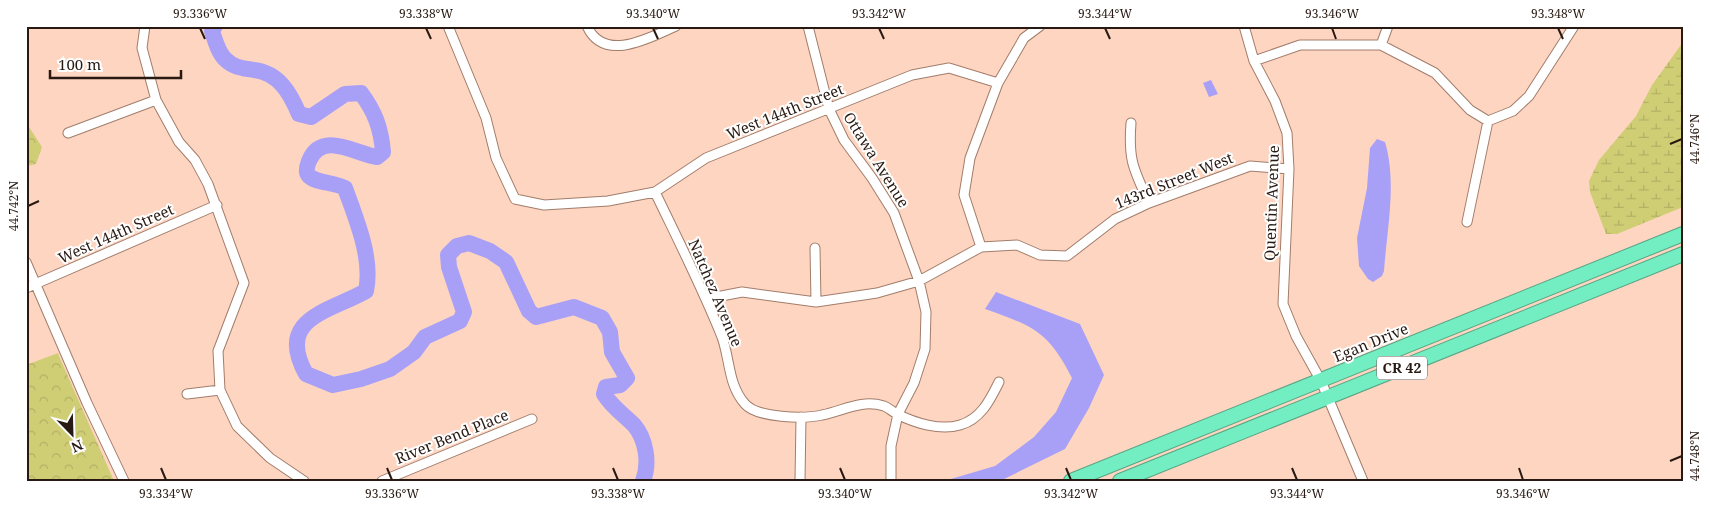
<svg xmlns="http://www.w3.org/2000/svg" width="1709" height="507" font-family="'Noto Serif',serif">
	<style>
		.wetland { fill: url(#wetland-marsh) }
		.park { fill: url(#park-crowns) }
		.water { fill: #a8a0f7 }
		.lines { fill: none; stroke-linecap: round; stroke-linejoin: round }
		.river { stroke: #a8a0f7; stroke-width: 16 }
		.minor-casing { stroke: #a27d6b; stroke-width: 11 }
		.highway-casing { stroke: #58a484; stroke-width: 16 }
		.minor { stroke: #fff; stroke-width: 9 }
		.highway { stroke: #72eec2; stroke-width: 14 }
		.ticks { fill: none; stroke: #281a12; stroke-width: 2 }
		.labels { text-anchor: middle; stroke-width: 4; stroke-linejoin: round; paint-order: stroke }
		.shield { fill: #fff; stroke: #685f59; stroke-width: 1 }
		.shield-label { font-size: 14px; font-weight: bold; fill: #281a12 }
		.street-label { font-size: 15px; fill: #281a12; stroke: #fff }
		.neatline { fill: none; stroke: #281a12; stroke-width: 2 }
		.ticks-label { font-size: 12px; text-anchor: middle; fill: #281a12 }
	</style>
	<defs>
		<pattern id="wetland-marsh" width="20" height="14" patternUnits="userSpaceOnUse" patternTransform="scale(1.25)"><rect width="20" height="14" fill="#d0ce75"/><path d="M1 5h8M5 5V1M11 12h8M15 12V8" fill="none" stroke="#b3b064"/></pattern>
		<pattern id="park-crowns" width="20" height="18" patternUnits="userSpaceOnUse" patternTransform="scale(1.25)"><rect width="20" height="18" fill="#d0ce75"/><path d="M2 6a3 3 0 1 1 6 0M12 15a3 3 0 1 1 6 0" fill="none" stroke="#b3b064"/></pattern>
	</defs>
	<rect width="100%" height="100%" fill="#fed5c1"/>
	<path class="wetland" d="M1683,42v165l-66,27h-11l-16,-42 -1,-11 10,-21 37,-44 16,-31z"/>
	<path class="park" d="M26,127h3l13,20 -6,17 -10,2z
		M58,353l1,3 55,125h-88v-116z"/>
	<path class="water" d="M1211,80l7,14 -9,3 -6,-14z
		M1377,139l8,3c12,40 2,87 -1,129l-2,5 -9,6 -5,-3 -9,-13 -2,-28 10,-50 3,-40z
		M996,292l84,32 24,51 -15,33 -24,41 -65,32h-56l51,-15 39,-29 22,-25 16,-34c-24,-47 -39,-52 -87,-69z"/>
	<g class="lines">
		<path class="river" d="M215,26l-3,5c3,9 6,21 13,28 9,9 18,9 29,11 25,3 36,23 45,44l12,3 34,-23 16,-1c14,19 20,35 22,59l-6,5c-21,-3 -55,-27 -68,4 -2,5 -4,11 0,15 7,7 25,6 36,12 11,31 28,70 21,103 -37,21 -91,27 -60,83l27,11 28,-6 29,-10 24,-17 11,-15 35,-16 4,-9 -15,-45 -1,-12 9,-9 12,-3 21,8 16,11 23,49 7,6 38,-10 28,11 8,14 2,20 15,26 -7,7 -14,2 -2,7c8,13 19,20 30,31 12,14 16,38 9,56"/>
		<g class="minor-casing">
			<path id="minor" d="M145,26l-3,22 14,52 23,42 16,18 13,24 36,99 -26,68 2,39 17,36 33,32 34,23
				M448,26l38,92 10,40 19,41 29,6 64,-4 47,-9 51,-34 206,-83 37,-7 49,15 26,-45 16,-12
				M587,26c17,38 64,11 89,0
				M808,26l21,83 15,31 28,38 22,35 25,68 7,31 -1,37 -11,34 -16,31 -7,32v35
				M1244,26l10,35 21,40 12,32 2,36 -6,135 13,32 25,45 42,100
				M1381,45l7,-19
				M1254,61l46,-16h81l54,28 35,37 18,11 25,-10 16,-15 45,-70
				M1131,123c-3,38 3,47 18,80
				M68,133l88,-33
				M655,192c23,48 47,95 67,145 8,22 6,48 23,67 12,14 59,15 77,11 21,-4 39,-16 62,-9 5,2 9,6 13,8 18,9 43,17 63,11 21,-6 30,-25 39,-43
				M1467,222l21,-101
				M981,247l-17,-52 6,-37 28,-75
				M815,248l1,54
				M26,262l61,141 37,78
				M26,288l191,-83
				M706,299l36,-7 74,10 61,-9 42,-12 62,-34 36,-2 23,10 27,1 48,-37 34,-16 101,-37 39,3
				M187,394l33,-4
				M382,481l150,-62
				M800,481l1,-64"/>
		</g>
		<g class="highway-casing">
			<path id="highway" d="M1071,481l612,-247
				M1120,481l563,-227"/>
		</g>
		<use href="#minor" class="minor"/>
		<use href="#highway" class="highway"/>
	</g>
	<path class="ticks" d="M200,28l5,11M426,28l5,11M653,28l5,11M879,28l5,11M1105,28l5,11M1332,28l4,11M1558,28l5,11M1670,144l12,-5M28,206l11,-5M1670,461l12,-5M161,468l5,12M387,468l5,12M613,468l5,12M840,468l5,12M1066,468l5,12M1292,468l5,12M1519,468l4,12"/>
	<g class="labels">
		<rect class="shield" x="1377" y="356.5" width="50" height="23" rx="4"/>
		<g class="shield-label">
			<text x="1402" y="373">CR 42</text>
		</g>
		<g class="street-label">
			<text transform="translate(785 112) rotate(-22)" y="5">West 144th Street</text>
			<text transform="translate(876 160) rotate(58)" y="5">Ottawa Avenue</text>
			<text transform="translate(1174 181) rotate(-22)" y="5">143rd Street West</text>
			<text transform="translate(1272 203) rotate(-88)" y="5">Quentin Avenue</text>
			<text transform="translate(116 234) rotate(-24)" y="5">West 144th Street</text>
			<text transform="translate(715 293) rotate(67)" y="5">Natchez Avenue</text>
			<text transform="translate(1371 343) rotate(-22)" y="5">Egan Drive</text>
			<text transform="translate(452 437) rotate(-22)" y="5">River Bend Place</text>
		</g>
	</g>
	<rect width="1709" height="507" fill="none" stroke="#ffffff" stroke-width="55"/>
	<g transform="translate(72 434) rotate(157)" stroke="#ffffff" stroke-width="4" paint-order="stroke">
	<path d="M0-4L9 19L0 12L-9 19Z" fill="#281a12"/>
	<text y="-8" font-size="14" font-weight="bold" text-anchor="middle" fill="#281a12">N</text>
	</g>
	<path d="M50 70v8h131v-8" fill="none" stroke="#281a12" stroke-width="2.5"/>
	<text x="58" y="70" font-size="15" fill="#281a12" stroke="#ffffff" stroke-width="4" paint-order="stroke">100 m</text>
	<rect x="28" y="28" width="1654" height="452" class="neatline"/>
	<g class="ticks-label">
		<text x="200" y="18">93.336°W</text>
		<text x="426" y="18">93.338°W</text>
		<text x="653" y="18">93.340°W</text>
		<text x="879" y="18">93.342°W</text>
		<text x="1105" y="18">93.344°W</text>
		<text x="1332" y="18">93.346°W</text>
		<text x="1558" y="18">93.348°W</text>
		<text transform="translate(1695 139) rotate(-90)" y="4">44.746°N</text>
		<text transform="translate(14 206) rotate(-90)" y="4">44.742°N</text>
		<text transform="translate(1695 456) rotate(-90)" y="4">44.748°N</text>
		<text x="166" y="498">93.334°W</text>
		<text x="392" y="498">93.336°W</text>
		<text x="618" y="498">93.338°W</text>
		<text x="845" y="498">93.340°W</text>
		<text x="1071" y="498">93.342°W</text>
		<text x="1297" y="498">93.344°W</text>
		<text x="1523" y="498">93.346°W</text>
	</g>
</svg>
